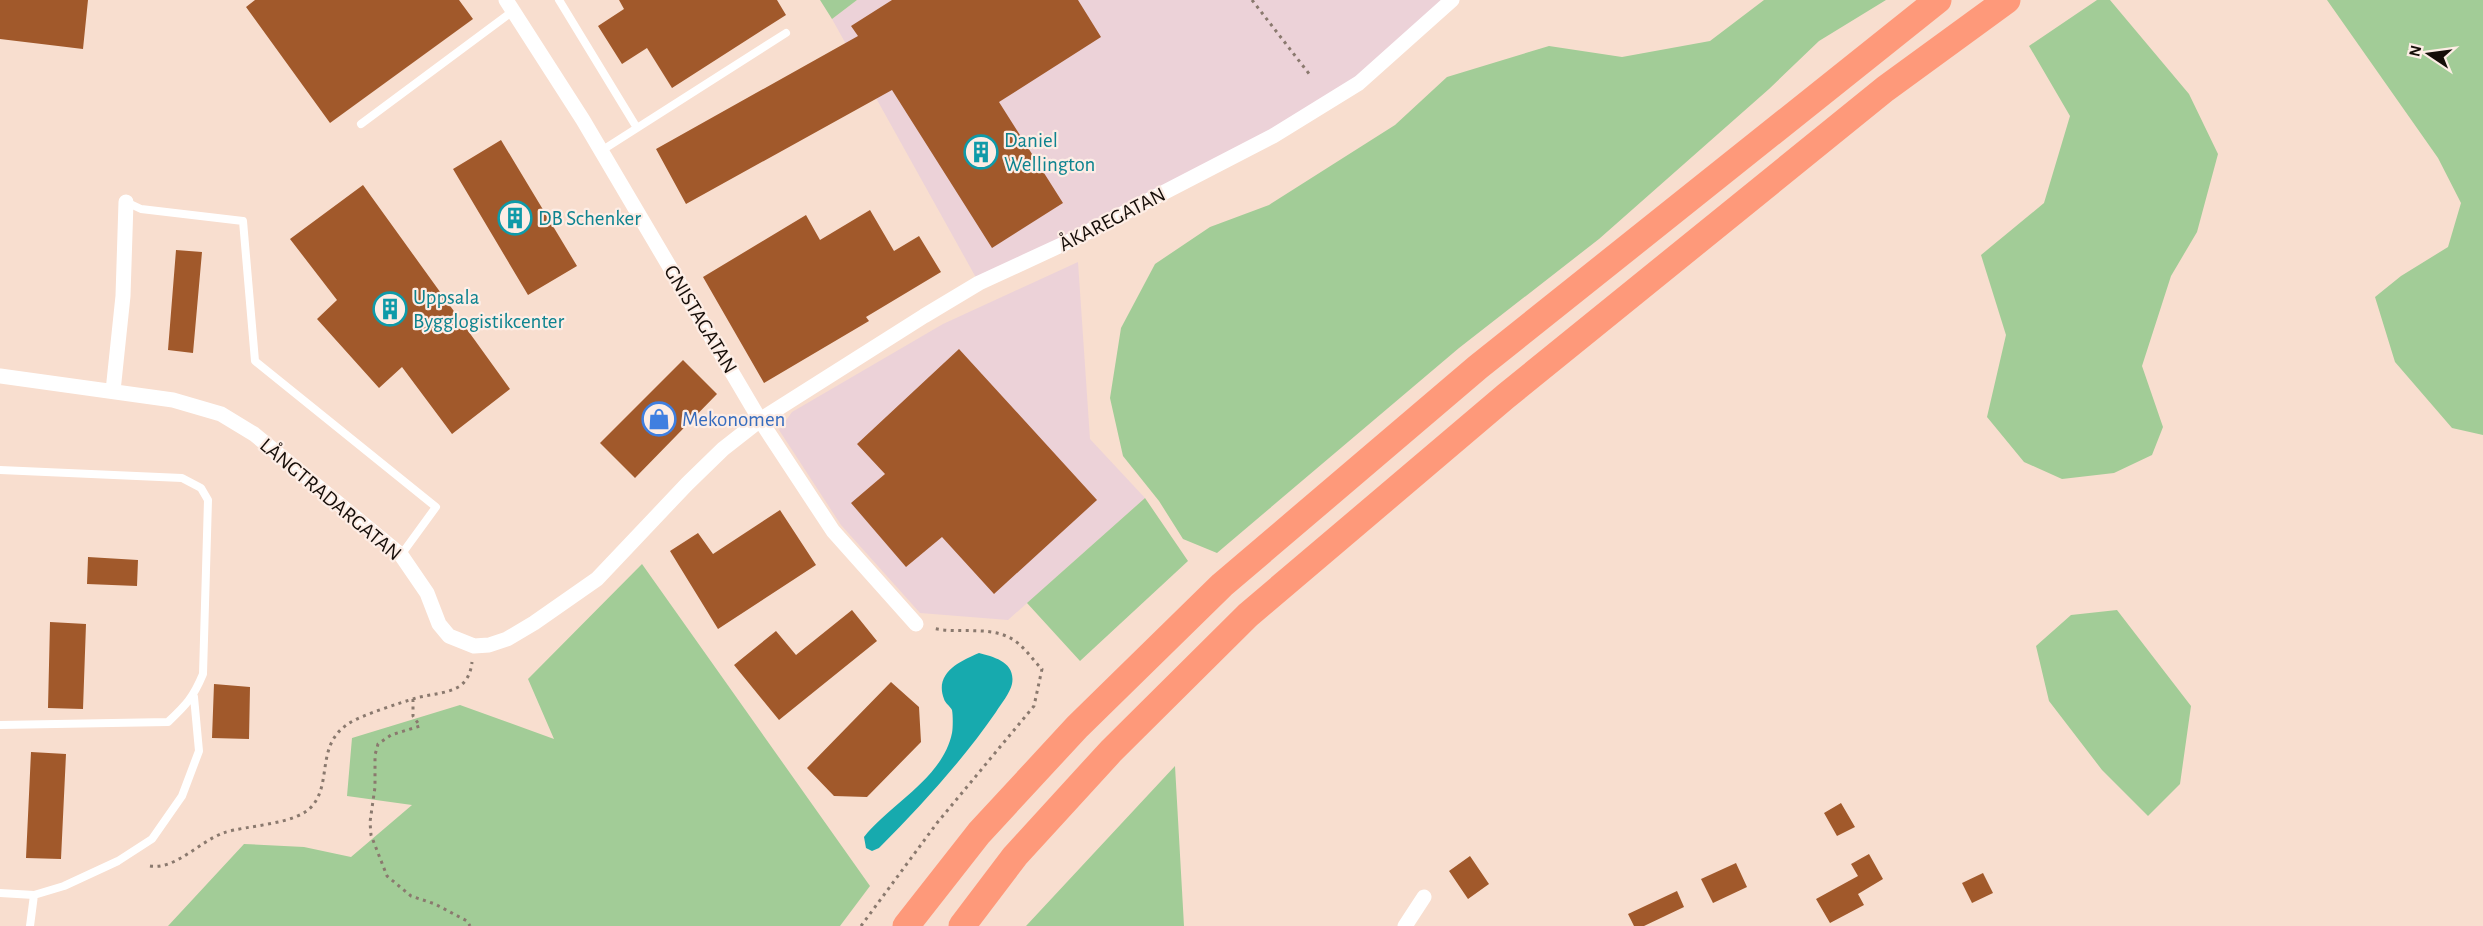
<svg xmlns="http://www.w3.org/2000/svg" width="2483" height="926" font-family="'Alegreya Sans',sans-serif">
	<style>
		.commercial { fill: #ecd2d8 }
		.green { fill: #a2cc97 }
		.water { fill: #17aaae }
		.building { fill: #a1592b }
		.lines { fill: none; stroke-linecap: round; stroke-linejoin: round }
		.path { stroke: #8a796e; stroke-width: 3; stroke-dasharray: 3 4.5; stroke-linecap: butt }
		.lane { stroke: #fff; stroke-width: 8 }
		.street { stroke: #fff; stroke-width: 15 }
		.highway { stroke: #fe997a; stroke-width: 27 }
		.labels { text-anchor: middle; stroke-width: 4.5; stroke-linejoin: round; paint-order: stroke }
		.culture-label { font-size: 21px; fill: #0d838f; stroke: #fdede5; text-anchor: start }
		.street-label { font-size: 21px; fill: #160e09; stroke: #fdede5 }
		.shop-label { font-size: 21px; fill: #366cbe; stroke: #fdede5; text-anchor: start }
	</style>
	<rect width="100%" height="100%" fill="#f8decf"/>
	<path class="commercial" d="M857,0h595l-93,83 -380,200 -147,-264z
		M1078,262l12,177 55,59 -137,122 -88,-7 -79,-88 -62,-95 13,-18 151,-88z"/>
	<path class="green" d="M820,0h37l-25,19z
		M1764,0h122l-67,41 -50,48 -170,150 -140,109 -242,205 -34,-14 -24,-38 -36,-45 -13,-58 11,-70 34,-64 55,-37 59,-22 126,-80 52,-48 102,-31 73,11 88,-16z
		M2097,0h13l79,94 29,60 -21,78 -26,44 -29,90 21,61 -11,28 -38,18 -52,6 -38,-17 -37,-45 19,-82 -25,-80 63,-52 26,-87 -41,-70z
		M2327,0h156v435l-31,-7 -57,-66 -20,-65 26,-21 47,-29 13,-44 -23,-45z
		M1145,498l43,63 -108,100 -53,-58z
		M642,564l228,322 -30,40h-672l76,-82 60,3 47,10 61,-52 -65,-9 5,-58 108,-33 94,34 -26,-60z
		M2117,610l74,96 -11,78 -32,32 -46,-46 -53,-69 -13,-55 35,-31z
		M1175,766l9,160h-158z"/>
	<path class="water" d="M979,653c15,4 37,9 33,31 -2,9 -11,20 -16,28 -34,49 -75,94 -117,136l-7,3 -6,-3 -2,-11c26,-33 79,-59 88,-104 1,-5 1,-18 0,-23 -2,-4 -7,-7 -8,-11 -10,-26 16,-38 35,-46z"/>
	<path class="building" d="M0,0h88l-5,49 -83,-10z
		M255,0h204l14,19 -143,104 -84,-116z
		M619,0h158l9,15 -114,73 -25,-40 -25,16 -24,-38 26,-17z
		M892,0h186l23,37 -102,65 64,101 -71,45 -100,-158 -206,114 -30,-55 202,-113 -7,-10z
		M501,140l76,126 -49,29 -75,-126z
		M363,185l147,204 -58,45 -50,-67 -23,21 -62,-69 20,-19 -47,-61z
		M870,210l24,41 25,-15 22,36 -75,45 3,4 -105,62 -61,-106 103,-62 14,25z
		M176,250l26,2 -9,101 -25,-3z
		M959,349l138,151 -103,94 -52,-57 -36,30 -55,-64 34,-29 -28,-30z
		M683,360l34,34 -82,84 -35,-35z
		M780,510l36,55 -98,64 -48,-78 28,-18 15,21z
		M88,557l50,3 -1,26 -50,-2z
		M852,610l25,31 -98,79 -45,-55 42,-34 20,24z
		M50,622l36,2 -3,85 -35,-1z
		M891,682l28,25 2,35 -54,55 -33,-1 -27,-28z
		M214,684l36,3 -1,52 -37,-1z
		M31,752l35,2 -5,105 -35,-1z
		M1841,803l14,24 -18,9 -13,-23z
		M1869,854l14,25 -25,15 6,11 -34,18 -14,-24 42,-23 -7,-12z
		M1470,856l19,28 -21,15 -19,-28z
		M1736,863l11,24 -34,16 -12,-24z
		M1983,873l10,20 -21,10 -10,-20z
		M1677,891l7,16 -40,19h-10l-6,-12z"/>
	<g class="lines">
		<path class="path" d="M1252,0l58,75
			M413,699v17l7,10 -29,9 -13,9 -3,11v32l-5,35 1,13 16,41 24,20 24,8 32,17 3,5
			M150,866c25,4 49,-24 73,-33 23,-8 75,-8 90,-28 19,-24 3,-60 35,-81 13,-9 52,-21 68,-26 15,-4 31,-4 44,-12 8,-6 11,-15 12,-24
			M861,926l76,-103 97,-117 8,-37c-8,-8 -15,-18 -23,-25 -24,-21 -59,-9 -87,-16"/>
		<path class="lane" d="M559,0l78,128
			M361,124l152,-113
			M601,151l185,-118
			M126,202l15,7 102,12 12,140 181,146 -35,48
			M0,470l182,8 19,10 7,12 -5,174c-10,24 -17,31 -35,48l-168,3
			M0,893l34,2 30,-9 54,-25 34,-22 30,-43 17,-45 -5,-54
			M30,926l4,-31"/>
		<path class="street" d="M506,0l77,120 177,300 73,111 83,93
			M0,376l173,24 48,14 33,20 147,121 26,38 12,31 10,12 25,10 15,-1 18,-6 27,-16 63,-44 90,-95 36,-35 37,-29 164,-104 55,-33 93,-43 201,-104 86,-53 93,-83
			M113,391l10,-95 3,-94
			M1405,926l19,-29"/>
		<path class="highway" d="M906,926l73,-93 98,-106 145,-142 256,-218 460,-367
			M962,926l53,-70 96,-105 137,-136 258,-219 379,-307 122,-89"/>
	</g>
	<defs>
		<g id="building-ring" transform="scale(1.725)"><circle r="9.5" fill="#fdede5" stroke="#0f9aa8" stroke-width="1.5"/><path d="M-4-6H4V6H1V3H-1V6H-4ZM-2.5-4.3h1.7v1.8h-1.7ZM.8-4.3h1.7v1.8H.8ZM-2.5-1h1.7V.8h-1.7ZM.8-1h1.7V.8H.8Z" fill="#0f9aa8"/></g>
		<g id="shop-ring" transform="scale(1.725)"><circle r="9.5" fill="#fdede5" stroke="#3f7fe0" stroke-width="1.5"/><path d="M-5-2.5h2.3a2.7 3.5 0 0 1 5.4 0H5L5.5 6h-11ZM-1.5-2.5h3a1.5 2.3 0 0 0-3 0Z" fill="#3f7fe0"/></g>
	</defs>
	<g fill-rule="evenodd">
		<use href="#building-ring" x="981" y="152"/>
		<use href="#building-ring" x="515" y="218"/>
		<use href="#building-ring" x="390" y="309"/>
		<use href="#shop-ring" x="659" y="419"/>
	</g>
	<g class="labels">
		<g class="culture-label">
			<text x="1004" y="147">Daniel<tspan x="1004" dy="24">Wellington</tspan></text>
			<text x="538" y="225">DB Schenker</text>
			<text x="413" y="304">Uppsala<tspan x="413" dy="24">Bygglogistikcenter</tspan></text>
		</g>
		<g class="street-label">
			<text transform="translate(1112 219) rotate(-27)" y="7">ÅKAREGATAN</text>
			<text transform="translate(701 319) rotate(59)" y="7">GNISTAGATAN</text>
			<text transform="translate(331 499) rotate(40)" y="7">LÅNGTRADARGATAN</text>
		</g>
		<g class="shop-label">
			<text x="682" y="426">Mekonomen</text>
		</g>
	</g>
	<g transform="translate(2429 54) rotate(283)" stroke="#fdede5" stroke-width="4.5" paint-order="stroke">
	<path d="M0-4.5L10 22L0 15L-10 22Z" fill="#160e09"/>
	<text y="-9" font-size="16" font-weight="bold" text-anchor="middle" fill="#160e09">N</text>
	</g>
</svg>
